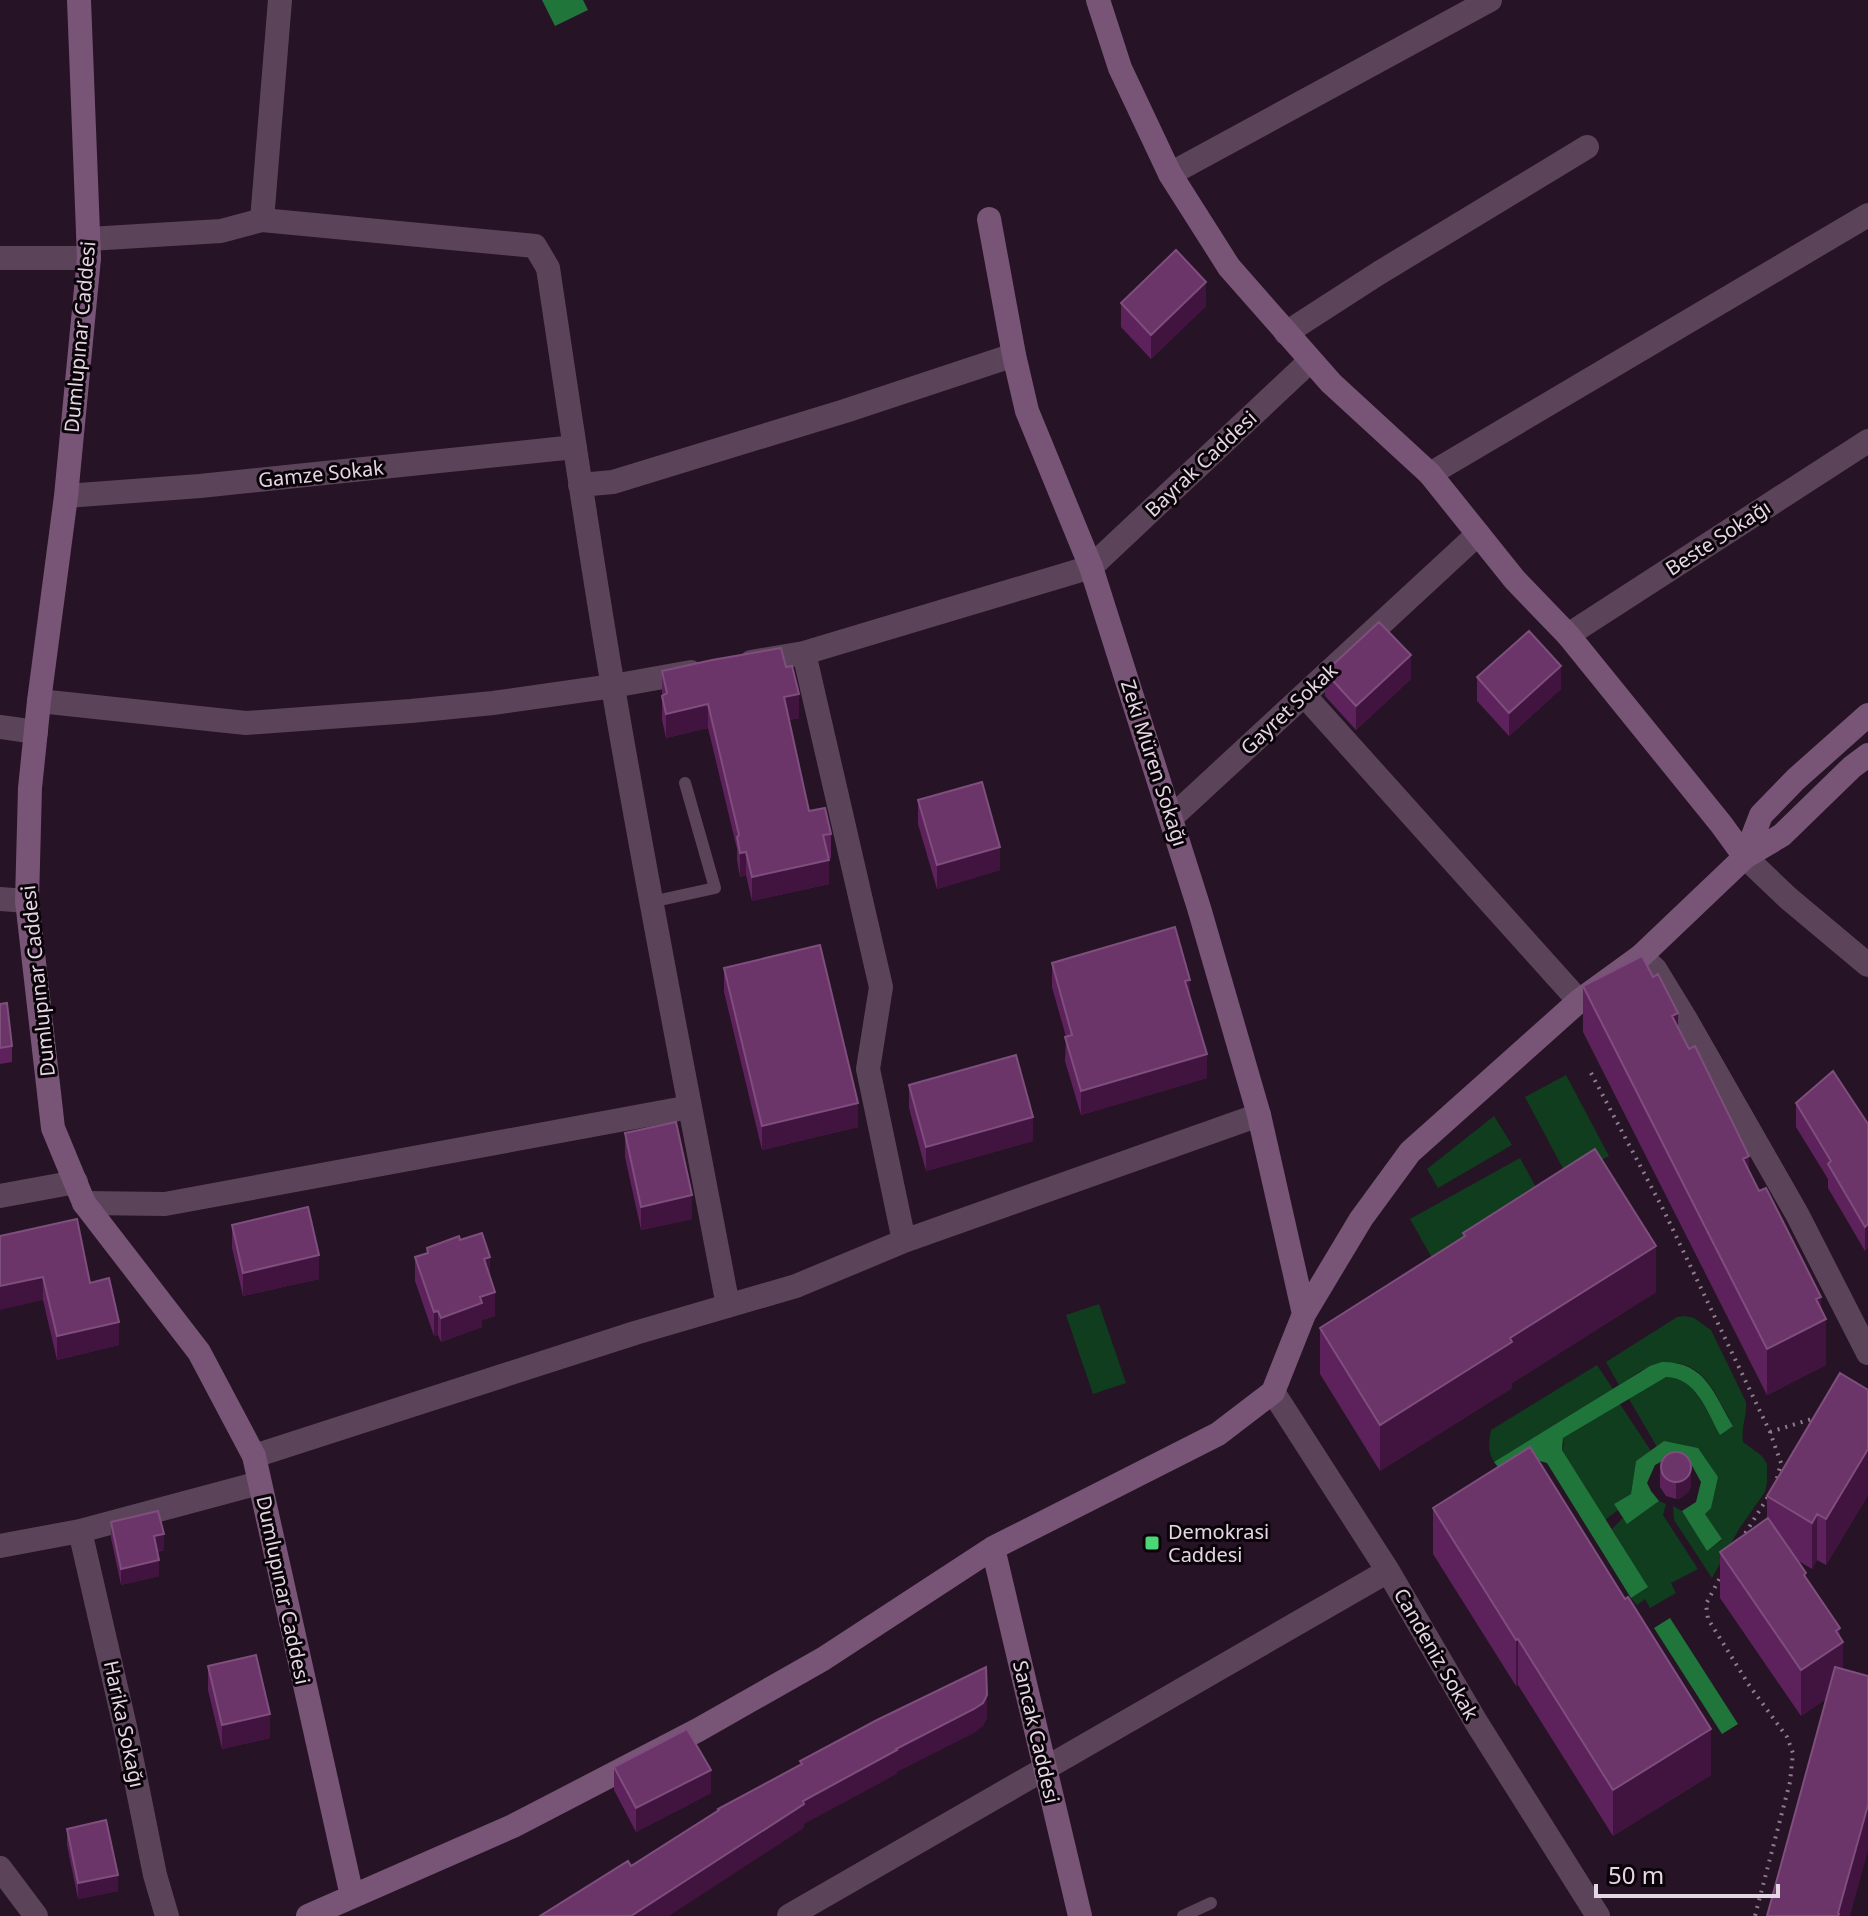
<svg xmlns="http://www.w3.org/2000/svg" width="1868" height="1916" font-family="'Noto Sans',sans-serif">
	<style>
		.green { fill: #103d1d }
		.water { fill: #20753b }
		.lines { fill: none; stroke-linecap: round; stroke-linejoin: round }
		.path { stroke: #8d7c8b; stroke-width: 4; stroke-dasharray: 2 6; stroke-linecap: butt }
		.lane { stroke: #5b4459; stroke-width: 12 }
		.street { stroke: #5b4459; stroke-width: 24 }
		.secondary { stroke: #785576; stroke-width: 24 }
		.wall { fill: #5d225b }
		.shaded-wall { fill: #41143f }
		.building { fill: #6c356a; stroke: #7e4e7c; stroke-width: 2 }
		.poi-dot { fill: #4dd676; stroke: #0a040a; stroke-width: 3 }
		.labels { text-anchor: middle; stroke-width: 6; stroke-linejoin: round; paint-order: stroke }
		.street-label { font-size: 20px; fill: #e4d6e2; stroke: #0a040a }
		.poi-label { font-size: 20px; fill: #e4d6e2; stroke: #0a040a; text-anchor: start }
	</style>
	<rect width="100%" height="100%" fill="#261325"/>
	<path class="green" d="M1566,1075l43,81 -41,22 -43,-81z
		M1494,1116l18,29 -74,43 -11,-19z
		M1520,1158l25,46 -109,61 -26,-46z
		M1099,1304l27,79 -33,11 -27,-79z
		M1685,1316l9,2 17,12 35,72c1,16 -5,24 -3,40l19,14 5,8v18l-2,10 -26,37 -27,49 -38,-58 -1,-14 9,5 25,39 15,-10 -17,-26 13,-37 -54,-36 -7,6 -28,-48c10,-6 28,-20 38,-22 25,-5 43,41 53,57l13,-9c-21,-35 -31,-73 -81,-59 -11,3 -23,13 -33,19l-13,-23 71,-45z
		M1597,1365l16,24 -119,73c-7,-11 -5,-21 -3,-32z
		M1620,1404l31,47 -15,10 -5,33 -17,10 4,6 -13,10 -43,-70 2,-5 -1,-7z
		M1659,1501l7,3 -3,11 35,54 -27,14 5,10 -26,15 -5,-9 -8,6 -6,-7 16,-11 -35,-58 11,-11 4,5z"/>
	<path class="water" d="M542,0h41l5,10 -33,16z
		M1662,1362c44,0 51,31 71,64l-13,9c-13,-23 -24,-58 -54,-58l-103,61 -1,12 86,137 -17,11 -84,-135 -14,-4 -28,17 -11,-14 156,-96z
		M1664,1441l34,7 20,29 -7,31 -6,6 17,25 -15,12 -25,-40 14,-9 5,-20 -11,-20 -20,-5 -15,8 -8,18 4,8 8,10 -32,23 -13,-20 17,-10 5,-33z
		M1670,1618l68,106 -16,10 -68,-106z"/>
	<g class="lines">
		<path class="path" d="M1591,1073l72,136 107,223 11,31 -5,19
			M1770,1432l48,-15
			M1741,1540l27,-43
			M1723,1572l-17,32 2,15 41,66 38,52 6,16 -3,29 -35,134"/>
		<path class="lane" d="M651,902l64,-14 -30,-105
			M1183,1916l28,-13"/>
		<path class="street" d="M1170,174l320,-174
			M262,220l18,-220
			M89,239l132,-8 41,-11 273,26 13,22c21,140 41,279 65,419 35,207 76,413 115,619
			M0,258h89
			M1286,333l93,-60 208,-126
			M1430,474l438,-259
			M580,485l33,-3 232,-71 169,-56
			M66,496l134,-10 375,-39
			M1568,635l300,-194
			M804,653l77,334 -13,82 36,172
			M751,662l53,-9 287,-86 219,-206
			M1304,695l275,306
			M39,701l207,22 165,-12 82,-8 120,-17 78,-14
			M0,727l36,5
			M1171,818l307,-284
			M1745,857l43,41 80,67
			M0,899l27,2
			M1641,956l14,13 30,49 112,196 71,139
			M0,1196l76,-14
			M84,1203l81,1 525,-97
			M1273,1392l115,179 88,151 122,194
			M254,1456l381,-123 161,-47 108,-45 355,-126
			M80,1531l46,200 29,144 12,41
			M0,1546l80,-15 179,-48
			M0,1868l36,48
			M789,1916l599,-345"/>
		<path class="secondary" d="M79,0l10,258 -23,238 -27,205 -9,87 -3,113 26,227 31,75 115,149 55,104 98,440
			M1098,0l22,68 50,106 59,93 102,116 99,91 85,106 53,55 153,189 24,33
			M989,219l25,136 13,56 64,156 108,341 60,207 45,199
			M1745,857l16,-42 35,-36 72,-64
			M993,1548l87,368
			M308,1916l205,-90 185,-96 125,-71 170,-111 225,-114 55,-42 31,-78 57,-95 49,-67 169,-151 62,-45 104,-99 37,-22 70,-68 16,-12"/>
	</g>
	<path class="wall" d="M1121,303l85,3 -55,53 -30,-32z
		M662,671l137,47 -10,2 20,91 22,23v24h-3l1,26 -77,17 -6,-26 -6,2 -3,-17v-11l-29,-121 -42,10 -4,-18z
		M1325,672l86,7 -55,51 -31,-34z
		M1477,677l84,12 -52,47 -32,-35z
		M918,800l82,70 -63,19 -19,-65z
		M1052,963l155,115 -126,37 -16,-54 1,-24 -14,-50z
		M724,968l134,159 -96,23 -38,-158z
		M1583,986l95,42 71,143 72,138 5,56 -59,30 -184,-363z
		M0,1004l12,42v16l-12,2z
		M909,1085l124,56 -107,30 -17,-63z
		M1796,1103l72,21 -3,127 -37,-63v-9l-32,-52z
		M625,1133l67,86 -51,11 -16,-73z
		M232,1225l87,54 -76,17 -11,-48z
		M1463,1233l193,59 -144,91v5l-132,83 -60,-97v-46l143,-90z
		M0,1236l90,47 29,62 -62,15 -14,-60z
		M460,1240l30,37 5,39 -13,4v7l-41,15 -3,-7 -4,1 -19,-55v-24l12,-4v-5z
		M1868,1390v105l-42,70 -9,-5 -5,9 -15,-9 9,18 20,121 -25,17 -81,-118v-46l47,-32v-24z
		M1660,1471l31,15 -2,5 -8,7 -5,1 -10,-3 -6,-9z
		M1433,1508l192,91 86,176 -98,61 -95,-151 -2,1 -83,-132z
		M111,1522l53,28 -7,2 2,24 -38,9 -10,-47z
		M208,1666l62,72 -48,11 -14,-59z
		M614,1767l97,26 -75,39 -22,-42z
		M67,1829l51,62 -40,8 -11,-54z"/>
	<path class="shaded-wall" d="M1206,282v24l-55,53v-24z
		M1411,655v24l-55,51v-24z
		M1561,666v23l-52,47v-23z
		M799,694v24l-15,3v-24z
		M708,704v24l-42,10v-24z
		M1000,847v23l-63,19v-24z
		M746,852v23l-6,2v-24z
		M829,860v24l-77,17v-24z
		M1190,980v23l-5,-22z
		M1678,1013v46l-6,-43z
		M1207,1054v24l-126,37v-24z
		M858,1103v24l-96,23v-24z
		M1033,1117v24l-107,30v-24z
		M1749,1156v46l-6,-43z
		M692,1195v24l-51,11v-23z
		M1868,1224v24l-3,3v-24z
		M1656,1246v46l-144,91v5l-132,83v-46l130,-87z
		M319,1255v24l-76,17v-23z
		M490,1257v24l-6,-22z
		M43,1277v23l-43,10v-24z
		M495,1292v24l-13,4v7l-41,15v-24l39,-21z
		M1821,1297v24l5,-2v46l-59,30v-46l49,-50z
		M438,1311v24l-4,1v-24z
		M119,1322v23l-62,15v-24z
		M1868,1449v46l-42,70v-46z
		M1691,1470v16l-2,5 -8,7 -5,1v-16z
		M1817,1514v46l-5,9v-46z
		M164,1534v16l-10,2v-16z
		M159,1560v16l-38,9v-16z
		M1840,1628v15l3,-1v46l-42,28v-46l35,-39z
		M1518,1639v46l-2,1v-46z
		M987,1695v24l-4,7 -9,7 -77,39v2l-93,50v4l-135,88h-38l172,-115z
		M270,1714v24l-48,11v-24z
		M1711,1729v46l-98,61v-46z
		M711,1770v23l-75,39v-24z
		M1868,1805v46l-18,65h-12z
		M118,1875v16l-40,8v-16z"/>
	<path class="building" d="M1176,250l30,32 -55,53 -30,-32z
		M1379,622l32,33 -55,51 -31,-34z
		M1529,631l32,35 -52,47 -32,-36z
		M781,648l5,19 6,-1 7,28 -15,3 25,114 16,-3 6,26 -8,1 6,25 -77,17 -6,-25 -6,1 -3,-16 2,-2 -31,-131 -42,10 -4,-18 5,-3 -5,-22 50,-11z
		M982,782l18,65 -63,18 -19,-65z
		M1175,927l15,53 -5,1 22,73 -126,37 -16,-54 7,-2 -20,-72z
		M820,945l38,158 -96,23 -38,-158z
		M1642,956l11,21 5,-3 20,39 -6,3 17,33 6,-3 54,110 -6,3 16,32 7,-3 55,109 -5,2 10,20 -59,30 -184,-363z
		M7,1003l5,43 -12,2v-44z
		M1016,1055l17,62 -107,30 -17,-62z
		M1833,1071l35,53v100l-3,3 -37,-63 3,-3 -35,-58z
		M676,1122l16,73 -51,12 -16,-74z
		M1595,1149l61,97 -146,92 2,4 -132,83 -60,-97 145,-92 -2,-3z
		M308,1207l11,48 -76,18 -11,-48z
		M77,1219l13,64 19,-5 10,44 -62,14 -14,-59 -43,9v-50z
		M482,1233l8,24 -6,2 11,33 -15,5 2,6 -41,15 -3,-7 -4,1 -19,-55 13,-4 -1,-5 32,-12 1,4z
		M1840,1373l28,17v59l-42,70 -9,-5 -5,9 -45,-27z
		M1530,1447l95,152 3,-2 83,132 -98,61 -95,-151 -2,1 -83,-132z
		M1661 1467a15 15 0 1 1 30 0a15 15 0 1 1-30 0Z
		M158,1511l6,23 -10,2 5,24 -38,9 -10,-47z
		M1768,1518l38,55 -2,2 36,53 -4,3 7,11 -42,28 -81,-118z
		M256,1655l14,59 -48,11 -14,-59z
		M986,1667l1,28 -4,8 -9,6 -78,40 1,1 -94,51 1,3 -173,112h-91l88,-55 3,5 88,-56 -1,-1 84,-45 -2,-3 77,-41z
		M1835,1667l33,9v129l-30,108 1,1 -1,2h-71z
		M687,1729l24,41 -75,38 -22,-41z
		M106,1820l12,55 -40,8 -11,-54z"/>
	<rect class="poi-dot" x="1144" y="1535" width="16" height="16" rx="4"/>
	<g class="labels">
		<g class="street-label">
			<text transform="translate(80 337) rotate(-85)" y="7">Dumlupınar Caddesi</text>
			<text transform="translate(1201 464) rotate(-43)" y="7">Bayrak Caddesi</text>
			<text transform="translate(321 474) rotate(-6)" y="7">Gamze Sokak</text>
			<text transform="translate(1718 538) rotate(-33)" y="7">Beste Sokağı</text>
			<text transform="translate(1289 709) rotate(-43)" y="7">Gayret Sokak</text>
			<text transform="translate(1154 763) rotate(72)" y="7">Zeki Müren Sokağı</text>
			<text transform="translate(38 981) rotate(-96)" y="7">Dumlupınar Caddesi</text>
			<text transform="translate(283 1590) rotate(78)" y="7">Dumlupınar Caddesi</text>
			<text transform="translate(1436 1654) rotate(60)" y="7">Candeniz Sokak</text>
			<text transform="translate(124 1724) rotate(78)" y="7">Harika Sokağı</text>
			<text transform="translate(1036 1732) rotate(77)" y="7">Sancak Caddesi</text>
		</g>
		<g class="poi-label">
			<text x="1168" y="1539">Demokrasi<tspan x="1168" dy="23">Caddesi</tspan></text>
		</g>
	</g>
	<path d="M1596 1884v12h182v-12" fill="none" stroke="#e4d6e2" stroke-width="4"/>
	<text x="1608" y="1884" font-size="24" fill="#e4d6e2" stroke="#0a040a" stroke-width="6" paint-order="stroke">50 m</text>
</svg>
